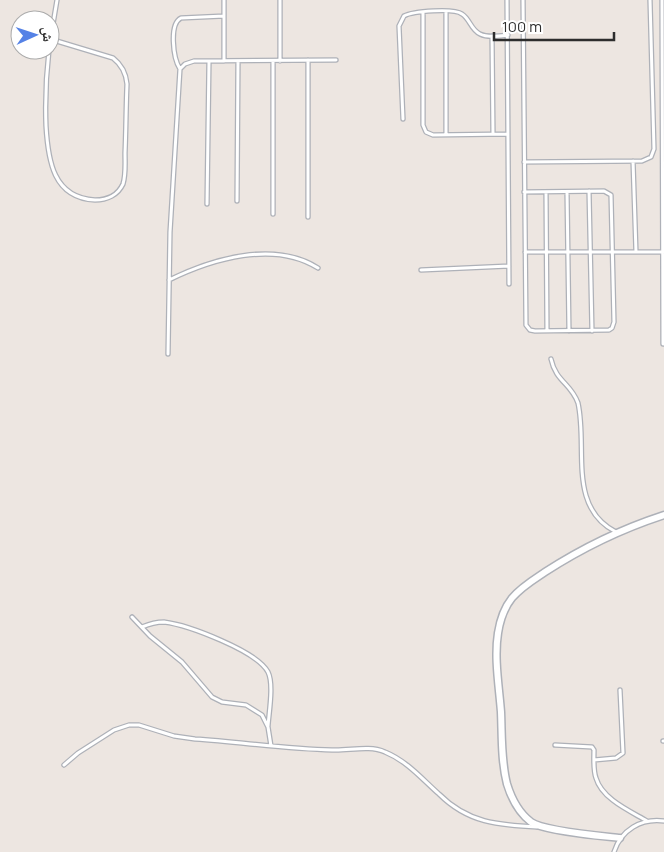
<svg xmlns="http://www.w3.org/2000/svg" width="664" height="852" font-family="Manrope,'Noto Naskh Arabic',sans-serif">
	<style>
		.lines { fill: none; stroke-linecap: round; stroke-linejoin: round }
		.lane-casing { stroke: #aeb1b8; stroke-width: 5.5 }
		.street-casing { stroke: #aeb1b8; stroke-width: 9 }
		.lane { stroke: #fff; stroke-width: 3 }
		.street { stroke: #fff; stroke-width: 6 }
	</style>
	<rect width="100%" height="100%" fill="#ede6e1"/>
	<g class="lines">
		<g class="lane-casing">
			<path id="lane" d="M224,0v61
				M280,0v61
				M507,0l2,284
				M523,0l3,325 4,5 5,1 74,-1 3,-2 2,-6 -3,-127 -7,-4 -80,1
				M662,0l1,344
				M446,11v123
				M423,12v113l3,7 7,3 75,-1
				M492,36l1,98
				M50,42l7,-42
				M49,50c-3,26 -4,50 -3,76 2,34 7,72 49,74 12,0 23,-5 28,-16 3,-10 2,-21 2,-31 1,-23 1,-46 2,-69 -1,-11 -5,-19 -14,-26l-63,-19
				M308,60v157
				M273,61v153
				M180,69c-7,-11 -11,-45 1,-51l43,-2
				M403,119l-4,-93 5,-10c9,-5 50,-8 58,-2 8,5 9,16 18,20 8,4 19,2 28,1
				M633,161l3,91
				M524,162l118,-1 9,-4 3,-8 -4,-149
				M589,191l3,140
				M546,192l1,139
				M567,192l2,139
				M237,201l1,-140
				M207,204l2,-143
				M525,252h138
				M421,270l88,-4
				M169,280c43,-21 105,-40 149,-12
				M168,354l2,-122 10,-163 5,-5 9,-3 142,-1
				M551,359c5,23 20,24 27,44 10,45 -11,104 38,129
				M132,617l18,19 32,26 30,35 10,5 24,3 16,10 6,12 3,19
				M142,627c7,-3 14,-5 22,-5 24,3 93,29 104,50 6,12 1,40 0,54
				M663,741h1
				M555,745l37,2 2,3c0,9 -1,20 2,28 6,21 34,33 51,43
				M594,760l22,-2 7,-5 -3,-63
				M64,765l14,-12 36,-23 15,-5h10l35,11 21,3c46,3 91,10 137,11 17,1 37,-5 53,2 22,9 37,27 54,42 29,29 59,31 98,33
				M614,852c7,-22 27,-34 50,-31"/>
		</g>
		<g class="street-casing">
			<path id="street" d="M620,838c-18,-2 -77,-7 -89,-16 -12,-9 -20,-25 -24,-38 -6,-23 -5,-49 -6,-72 -2,-26 -7,-54 -3,-79 2,-13 6,-25 14,-35 9,-11 21,-18 33,-26 37,-24 76,-43 119,-57"/>
		</g>
		<use href="#lane" class="lane"/>
		<use href="#street" class="street"/>
	</g>
	<g transform="translate(35 35) rotate(87)"><circle r="24" fill="#ffffff" stroke="#ababab"/>
	<path d="M0-4L9 19L0 12L-9 19Z" fill="#5582e6"/>
	<text y="-8" font-size="14" font-weight="bold" text-anchor="middle" fill="#2d2d2d">ش</text>
	</g>
	<path d="M494 32v8h120v-8" fill="none" stroke="#2d2d2d" stroke-width="2.5"/>
	<text x="502" y="32" font-size="15" fill="#2d2d2d" stroke="#ffffff" stroke-width="4" paint-order="stroke">100 m</text>
</svg>
